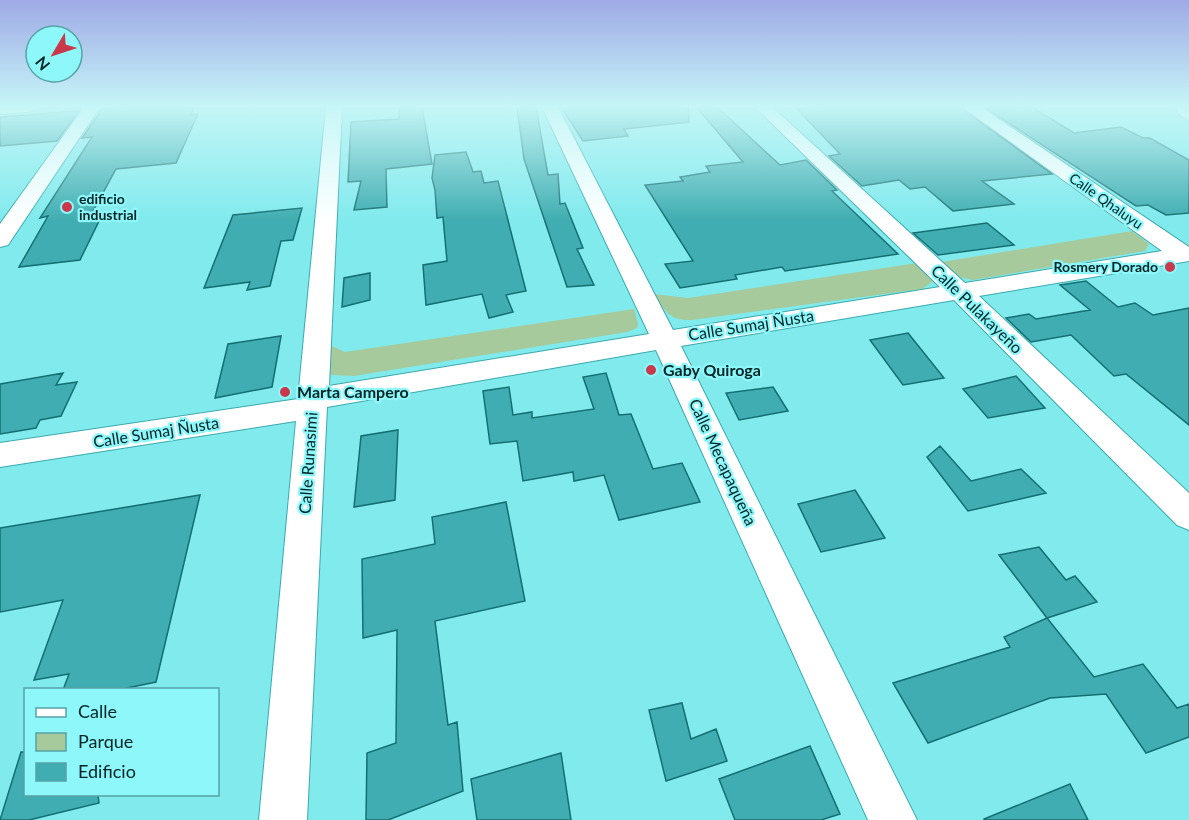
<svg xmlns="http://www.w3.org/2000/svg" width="1189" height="820" font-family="Lato,sans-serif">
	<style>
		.green { fill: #a6ca9b }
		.building { fill: #3fadb1; stroke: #156f72; stroke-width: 1.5 }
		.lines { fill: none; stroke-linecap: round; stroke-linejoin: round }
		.minor-casing { stroke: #3baaad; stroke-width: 2 }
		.secondary-casing { stroke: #3baaad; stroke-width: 1 }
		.minor { fill: #fff; fill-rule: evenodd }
		.secondary { fill: #fff; fill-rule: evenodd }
		.poi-dot { fill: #c9394b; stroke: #8ef7fa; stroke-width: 2 }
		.labels { text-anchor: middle; stroke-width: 4.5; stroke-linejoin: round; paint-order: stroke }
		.far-poi-label { font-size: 14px; font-weight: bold; fill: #012425; stroke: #8ef7fa; text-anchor: start }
		.far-street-label { font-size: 14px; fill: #012425; stroke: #8ef7fa }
		.street-label { font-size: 16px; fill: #012425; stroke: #8ef7fa }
		.poi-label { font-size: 16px; font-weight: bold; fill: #012425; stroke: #8ef7fa; text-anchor: start }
	</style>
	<rect width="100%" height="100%" fill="#80eaed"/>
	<path class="green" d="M1132,231l17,13 -4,7 -172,29 -19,-4 -12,-14z
		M917,263l15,14v5l-10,7 -230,31c-22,1 -28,-9 -38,-26l34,4z
		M634,309l4,15 -1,4 -10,4 -273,44 -22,-1 -7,-5v-23l7,-1 13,6z"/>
	<path class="building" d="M129,107h65l-4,8 8,-1 -22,49 -60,6 -25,46 12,-2 -23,47 -61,7 29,-51 -8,2 52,-81 -10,1 20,-29z
		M399,107h23l10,57 -46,5 1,38 -33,3 7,-29 -13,1 3,-60 48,-3z
		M517,107h19l12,68 10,-1 2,30 5,-1 18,45 -6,1 17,36 -27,2 -43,-128z
		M561,107h127l1,15 -65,7 4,7 -45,5z
		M700,107h17l63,58 26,-5 31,30 -5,1 66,63 -113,17 -3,-4 -47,8 2,4 -57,9 -15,-24 28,-3 -48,-76 38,-4 -3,-4 30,-5 -4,-6 37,-4 -45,-53z
		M827,107h133l92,67 -70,7 32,23 -61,7 -28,-24 -15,2 -11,-9 -37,6 -33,-30 11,-2 -43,-45z
		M984,107h48l42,26 47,-6 22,11h7l39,22v53l-23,2 -18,-10 -12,1z
		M75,111h4l-22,30 -57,5v-29z
		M466,152l7,20 8,-1 3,12 14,-2 28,110 -20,4 7,17 -24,6 -7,-24 -56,11 -3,-40 24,-4 -4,-44 -6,1 -2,-28 -3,-12 3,-23z
		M302,208l-9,32 -12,1 -11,45 -23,4 3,-8 -46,6 29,-73z
		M987,223l27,22 -76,10 -25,-22z
		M370,273v27l-28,7 2,-29z
		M1086,281l32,26 17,-4 18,12 36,-7v117l-63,-51 -12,2 -43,-41 -40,7 -25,-24 23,-4 7,5 54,-9 -30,-25z
		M908,333l36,45 -41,7 -33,-45z
		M281,336l-9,51 -57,11 13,-54z
		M63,373l-7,12 21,-3 -16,34 -21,4 -4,8 -36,6v-50z
		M606,373l13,42 12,-1 22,55 29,-6 18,39 -81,18 -15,-45 -30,6 -1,-9 -50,9 -6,-40 -27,3 -7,-53 26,-4 4,28 19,-3v6l62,-9 -11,-32z
		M1016,376l29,32 -57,10 -25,-29z
		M773,387l15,24 -49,9 -13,-27z
		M398,430l-3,70 -41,7 7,-71z
		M940,446l31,35 50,-12 25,24 -78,18 -41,-54z
		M855,490l30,48 -64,14 -23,-48z
		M200,495l-44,187 -39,8h-54l6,-16 -35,6 29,-80 -63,12v-84z
		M506,502l19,99 -90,20 13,104 9,-3 6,69 -75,29h-22l1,-67 29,-10 1,-113 -34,8 -1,-79 73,-15 -3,-27z
		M1039,547l27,33 9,-4 22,26 -50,16 -48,-63z
		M1047,618l47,59 49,-13 34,44 12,-4v33l-43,16 -40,-59 -56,4 -122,45 -35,-60 117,-36 -6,-10z
		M682,703l9,36 25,-10 11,32 -61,20 -17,-71z
		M810,746l30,68 -19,6h-86l-16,-41z
		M21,752h5v43h72l1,8 -70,17h-29z
		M561,753l10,67h-94l-6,-41z
		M1070,784l18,36h-104v-1z"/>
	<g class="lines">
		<g class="minor-casing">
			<path id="minor" d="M0,107h37l-8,5 -29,2z
				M84,107h16l-92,138 -8,2v-23z
				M326,107h16l-13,279 320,-52 -107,-227h16l115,223 267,-43 -185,-180h17l193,176 197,-32 -200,-144h19l208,140v14l-210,35 210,197v37l-12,-5 -223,-225 -273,46 236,474h-49l-212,-470 -329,57 -20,413h-48l37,-399 -296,46v-24l298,-44z"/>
		</g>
		<g class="secondary-casing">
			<path id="secondary" d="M1174,107h15v12l-7,-2z"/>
		</g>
		<use href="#minor" class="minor"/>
		<use href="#secondary" class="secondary"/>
	</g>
	<linearGradient id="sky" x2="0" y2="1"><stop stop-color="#9fa9e6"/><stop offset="0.48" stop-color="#c6f6f7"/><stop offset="1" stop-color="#c6f6f7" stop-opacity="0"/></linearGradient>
	<rect width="1189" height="221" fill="url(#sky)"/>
	<g class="poi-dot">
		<circle cx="67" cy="207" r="6"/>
		<circle cx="1170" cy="267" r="6"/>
		<circle cx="651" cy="370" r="6"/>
		<circle cx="285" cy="392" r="6"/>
	</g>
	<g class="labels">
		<g class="far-poi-label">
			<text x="79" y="204">edificio<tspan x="79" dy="16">industrial</tspan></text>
			<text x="1158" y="272" text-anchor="end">Rosmery Dorado</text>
		</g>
		<g class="far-street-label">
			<text transform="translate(1106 201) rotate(35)" y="5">Calle Qhaluyu</text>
		</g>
		<g class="street-label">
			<text transform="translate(977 309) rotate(44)" y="6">Calle Pulakayeño</text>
			<text transform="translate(751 325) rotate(-9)" y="6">Calle Sumaj Ñusta</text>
			<text transform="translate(156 432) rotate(-9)" y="6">Calle Sumaj Ñusta</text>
			<text transform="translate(723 462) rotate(65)" y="6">Calle Mecapaqueña</text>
			<text transform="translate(308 463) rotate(-86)" y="6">Calle Runasimi</text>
		</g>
		<g class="poi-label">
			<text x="663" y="376">Gaby Quiroga</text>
			<text x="297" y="398">Marta Campero</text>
		</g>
	</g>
	<rect x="24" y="688" width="195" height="108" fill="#8ef7fa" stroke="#56a3a5" stroke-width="1.5"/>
	<rect x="36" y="708" width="30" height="9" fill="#ffffff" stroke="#56a3a5" stroke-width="1.5"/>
	<text x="78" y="718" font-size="18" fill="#012425">Calle</text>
	<rect x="36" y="733" width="30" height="18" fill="#a6ca9b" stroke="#56a3a5" stroke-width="1.5"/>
	<text x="78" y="748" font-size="18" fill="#012425">Parque</text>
	<rect x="36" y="763" width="30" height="18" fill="#3fadb1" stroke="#56a3a5" stroke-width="1.5"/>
	<text x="78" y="778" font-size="18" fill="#012425">Edificio</text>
	<g transform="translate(54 54) rotate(231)"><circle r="28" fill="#8ef7fa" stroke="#56a3a5" stroke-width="1.5"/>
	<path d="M0-4.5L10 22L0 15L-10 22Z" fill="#c9394b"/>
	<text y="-9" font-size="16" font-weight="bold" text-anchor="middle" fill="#012425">N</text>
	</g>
</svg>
